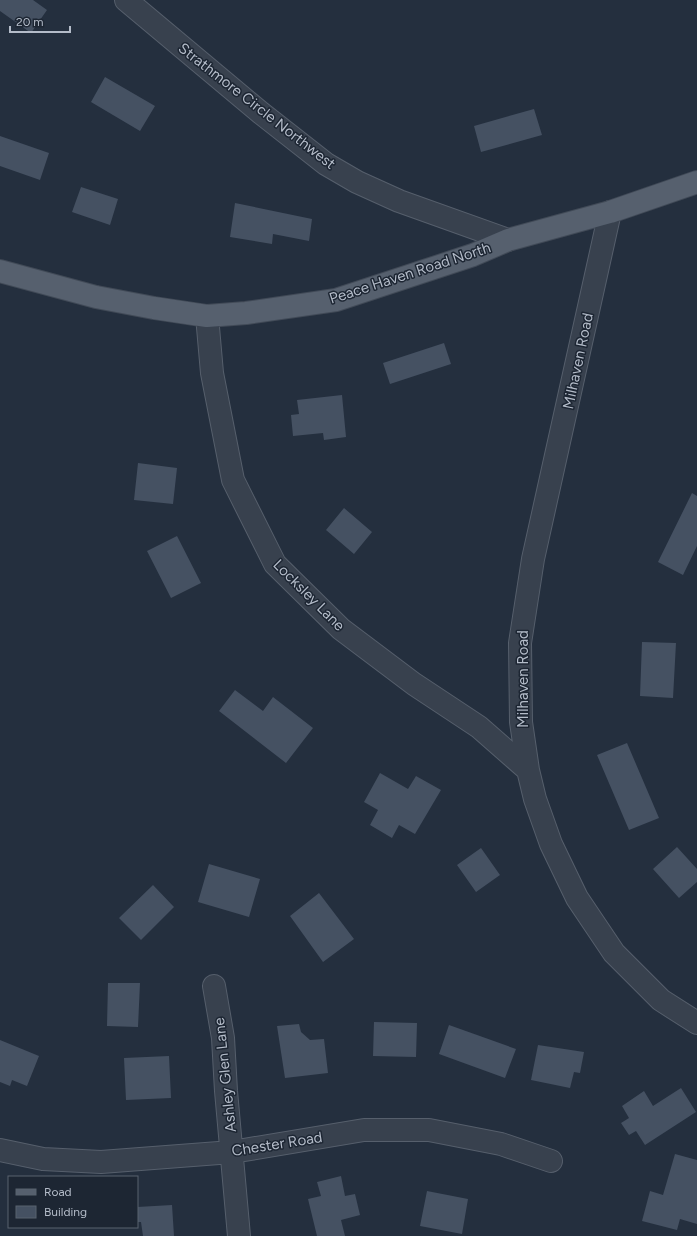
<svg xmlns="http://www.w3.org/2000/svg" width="697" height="1236" font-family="Figtree,sans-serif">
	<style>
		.building { fill: #455162 }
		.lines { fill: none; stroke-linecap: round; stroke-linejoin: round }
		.minor-casing { stroke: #565f6c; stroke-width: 24 }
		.major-casing { stroke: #414a57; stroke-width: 24 }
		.minor { stroke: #38414e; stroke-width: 22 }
		.major { stroke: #56606e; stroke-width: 22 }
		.labels { text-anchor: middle; stroke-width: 3; stroke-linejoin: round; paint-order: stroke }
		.street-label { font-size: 15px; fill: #b4bcc9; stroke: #1d2633 }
	</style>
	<rect width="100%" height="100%" fill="#242f3e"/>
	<path class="building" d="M0,0h33l14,10 -16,23 -31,-22z
		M105,77l50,29 -15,25 -49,-29z
		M534,109l8,26 -61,17 -7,-26z
		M0,136l49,17 -9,27 -40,-14z
		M81,187l37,12 -8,26 -38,-13z
		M235,203l77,16 -3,22 -36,-7 -1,10 -42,-7z
		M444,343l7,21 -61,20 -7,-21z
		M342,395l4,42 -22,3 -1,-7 -30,3 -2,-21 8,-1 -2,-14z
		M138,463l39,5 -4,36 -39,-4z
		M692,493l5,3v50l-14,29 -25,-13z
		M344,508l28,24 -18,22 -28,-24z
		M177,536l24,47 -30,15 -24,-47z
		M642,642l34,1 -3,55 -33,-2z
		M235,690l28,21 10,-14 40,31 -27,35 -67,-52z
		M627,743l32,75 -30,12 -32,-75z
		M380,773l28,16 8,-13 25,14 -26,44 -16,-9 -7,13 -22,-13 8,-15 -14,-8z
		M677,847l20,22v13l-18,16 -26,-29z
		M481,848l19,27 -24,17 -19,-27z
		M209,864l51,15 -11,38 -51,-15z
		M153,885l21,22 -33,33 -22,-22z
		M319,893l35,46 -31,23 -33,-46z
		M108,983h32l-2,44 -31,-1z
		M374,1022l43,1 -1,34 -43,-1z
		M299,1024l2,8 9,8 14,-1 4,34 -43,5 -8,-52z
		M449,1025l67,24 -11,29 -66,-24z
		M0,1040l39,16 -12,30 -15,-6 -2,6 -10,-4z
		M538,1045l46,7 -4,21 -6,-1 -4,16 -39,-8z
		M169,1056l2,42 -45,2 -2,-42z
		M681,1088l15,24 -51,33 -9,-14 -7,4 -8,-12 8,-5 -7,-12 22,-15 9,15z
		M675,1154l22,6v64l-17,-5 -3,11 -35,-9 8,-30 13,4z
		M341,1176l4,20 10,-2 5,21 -19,5 4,16h-28l-9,-37 13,-3 -4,-14z
		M427,1191l41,8 -6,35 -42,-8z
		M172,1205l2,31h-31l-2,-14h-4v-15z"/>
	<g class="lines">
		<g class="minor-casing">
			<path id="minor" d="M126,0l135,113 65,51 31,18 42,19 109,39
				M610,212l-77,347 -13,84 1,79 7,48 7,29 16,45 26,54 37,55 47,47 36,23
				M207,316l5,57 21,107 42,84 66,65 73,55 65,43 49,43
				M214,986l9,52 3,53 13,145
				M0,1150l43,9 58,3 131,-10 132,-22h65l72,14 50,17"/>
		</g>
		<g class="major-casing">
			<path id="major" d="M0,271l96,26 58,11 53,8 39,-3 90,-13 137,-45 35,-15 102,-28 87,-30"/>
		</g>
		<use href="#minor" class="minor"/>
		<use href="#major" class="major"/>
	</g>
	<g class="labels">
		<g class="street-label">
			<text transform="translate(257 106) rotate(38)" y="5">Strathmore Circle Northwest</text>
			<text transform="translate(410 273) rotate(-18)" y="5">Peace Haven Road North</text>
			<text transform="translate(578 361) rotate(-78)" y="5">Milhaven Road</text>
			<text transform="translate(309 595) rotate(45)" y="5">Locksley Lane</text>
			<text transform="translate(523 679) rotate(-90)" y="5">Milhaven Road</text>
			<text transform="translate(225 1075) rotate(-96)" y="5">Ashley Glen Lane</text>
			<text transform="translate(277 1144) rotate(-9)" y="5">Chester Road</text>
		</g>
	</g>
	<rect x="8" y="1176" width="130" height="52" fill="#1d2633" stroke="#59626f"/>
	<rect x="16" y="1189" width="20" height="6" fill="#56606e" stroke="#59626f"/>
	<text x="44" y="1196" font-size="12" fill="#b4bcc9">Road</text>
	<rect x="16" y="1206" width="20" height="12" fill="#455162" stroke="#59626f"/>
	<text x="44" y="1216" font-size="12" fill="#b4bcc9">Building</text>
	<path d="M10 26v6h60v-6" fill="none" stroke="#b4bcc9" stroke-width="2"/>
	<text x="16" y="26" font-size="12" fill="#b4bcc9" stroke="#1d2633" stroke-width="3" paint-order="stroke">20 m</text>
</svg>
